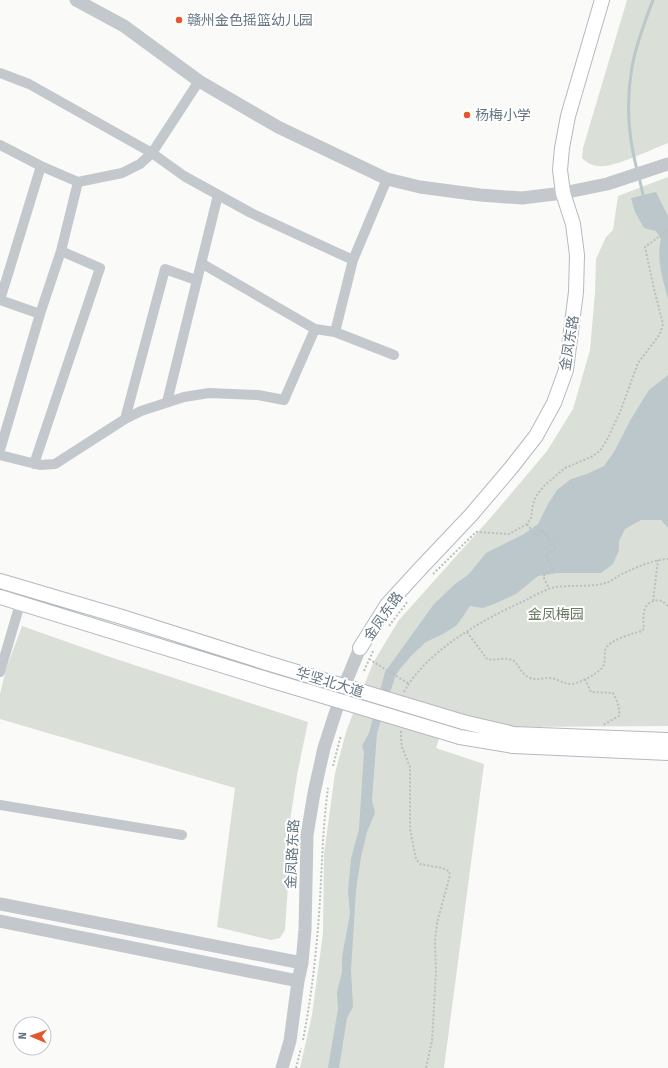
<svg xmlns="http://www.w3.org/2000/svg" width="668" height="1068" font-family="'Fira Sans','Noto Sans SC',sans-serif">
	<style>
		.green { fill: #dadfd7 }
		.water { fill: #bbc7cb }
		.lines { fill: none; stroke-linecap: round; stroke-linejoin: round }
		.stream { stroke: #bbc7cb; stroke-width: 3 }
		.secondary-casing { stroke: #b3babf; stroke-width: 16 }
		.path { stroke: #bbbfc2; stroke-width: 2; stroke-dasharray: 2 2; stroke-linecap: butt }
		.minor { stroke: #c3c8cc; stroke-width: 10 }
		.tertiary { stroke: #c3c8cc; stroke-width: 13 }
		.secondary { stroke: #fff; stroke-width: 14 }
		.secondary-bridge-casing { stroke: #b3babf; stroke-width: 16; stroke-linecap: butt }
		.secondary-bridge { stroke: #fff; stroke-width: 14 }
		.poi-dot { fill: #e4572e; stroke: #fff; stroke-width: 1.5 }
		.labels { text-anchor: middle; stroke-width: 4; stroke-linejoin: round; paint-order: stroke }
		.poi-label { font-size: 14px; fill: #657683; stroke: #fff; text-anchor: start }
		.street-label { font-size: 14px; fill: #657683; stroke: #fff }
		.park-label { font-size: 14px; fill: #687a64; stroke: #fff }
	</style>
	<rect width="100%" height="100%" fill="#fafaf8"/>
	<path class="green" d="M627,0h41v143c-16,6 -54,25 -69,23 -6,0 -12,-3 -17,-8l1,-10z
		M668,177v549l-167,1 -55,-9 -10,30 48,16 -40,304h-144l12,-53 11,-82 1,-79 11,-81 12,-44 26,-66 26,-43 94,-105 54,-64 26,-42 17,-59 5,-57 1,-34 10,-22 7,-7 5,-34z
		M22,626l85,30 201,66 -11,53 -7,46 -2,64 -3,45 -5,8 -9,2 -54,-13 18,-139 -235,-69v-25l6,-25z"/>
	<path class="water" d="M656,192l12,24v83c-5,-19 -12,-40 -7,-60l-5,-8 -12,-3 -9,-16 -4,-14z
		M668,375v153l-7,-8h-20l-16,9 -6,12v9l-6,14 -12,9h-44l-19,3 -22,18 -22,10 -11,4 -13,-2 -13,19 -14,9 -17,8 -14,13 -13,15 -4,7 -18,56 -5,67 3,13 -8,19 -6,25 -5,33 -5,80 2,37 -6,11 -8,50h-11l10,-59 -1,-17 5,-20v-15l8,-43 -2,-23 3,-32 8,-30 5,-77 -2,-6 7,-13 16,-61 49,-68 20,-19 15,-11 17,-21 38,-19 14,-10 10,-20 9,-14 14,-11 16,-5 17,-8 10,-14 17,-33 18,-29z"/>
	<g class="lines">
		<path class="stream" d="M637,170c-9,-34 -11,-69 -5,-103 4,-23 13,-46 21,-67
			M639,177l5,22"/>
		<g class="secondary-casing">
			<path id="secondary" d="M0,581l122,36 145,46
				M0,597l263,81
				M360,648l27,-43 32,-35 52,-55 40,-47 25,-32 18,-33 12,-33 10,-78 1,-37 -4,-31 -10,-31 -3,-23 2,-22 6,-32 34,-116
				M463,722l51,12 154,6
				M460,737l53,9 155,7"/>
		</g>
		<path class="path" d="M527,524l9,12 6,-6 14,18 -10,7 7,14 -10,7 6,13
			M433,574l43,-42 33,2 18,-10 4,-6 2,-14 3,-8 9,-11 20,-17 26,-11 9,-6 8,-13 12,-26 18,-49 22,-29 3,-10 -9,-35 -9,-42 23,-17
			M653,601l5,-41
			M389,626l19,-25
			M467,632l20,27c8,2 17,-2 25,1 6,2 8,13 16,17 7,4 14,1 21,1 7,0 13,5 20,6 8,1 28,-10 33,-16 4,-5 2,-12 3,-17 2,-11 27,-17 37,-20l2,-3c-1,-10 -2,-24 10,-27 3,-1 7,-1 9,1 2,1 3,3 5,4
			M369,659l40,25
			M364,671l9,-20
			M585,679l6,13 22,1c4,7 7,15 6,23l-16,9
			M404,692c22,-41 78,-72 120,-91 8,-4 18,-10 27,-13 18,-4 37,0 55,-5 5,-2 11,-6 16,-9 15,-7 30,-14 46,-15
			M401,731v8l1,8 8,20v62l6,30 4,5 22,4 7,3 1,4 -13,48 -2,18 1,30 -4,70 -6,27
			M333,766l8,-31
			M303,1040c9,-46 14,-93 17,-140 2,-37 3,-75 8,-112
			M296,1068l5,-20"/>
		<path class="minor" d="M0,73l29,11 123,69 32,23 67,37 102,47
			M0,145l41,21 37,16 44,-9 18,-9 12,-11 47,-72
			M201,263l114,66
			M0,300l41,-134
			M0,300l40,14
			M335,332l59,23
			M167,402l51,-207
			M125,419l40,-150 31,11
			M0,450l40,-136 21,-63 17,-69
			M0,455l40,10 15,-1 70,-45 16,-8 43,-14 25,-4 49,2 26,5 31,-71 20,3 18,-72 34,-81
			M34,464l66,-196 -39,-17
			M0,672l20,-68
			M0,805l182,30"/>
		<path class="tertiary" d="M76,0l48,26 75,55 79,46 109,52 33,8 60,8 42,3 41,-5 44,-9 61,-20
			M0,904l302,59
			M0,921l298,60
			M282,1068l8,-27 8,-60 4,-18 3,-33 2,-95 7,-42 10,-45 9,-28 12,-36 15,-36"/>
		<use href="#secondary" class="secondary"/>
		<g class="secondary-bridge-casing">
			<path id="secondary-bridge" d="M267,663l196,59
				M263,678l197,59"/>
		</g>
		<use href="#secondary-bridge" class="secondary-bridge"/>
	</g>
	<g class="poi-dot">
		<circle cx="179" cy="20" r="4"/>
		<circle cx="467" cy="115" r="4"/>
	</g>
	<g class="labels">
		<g class="poi-label">
			<text x="187" y="25">赣州金色摇篮幼儿园</text>
			<text x="475" y="120">杨梅小学</text>
		</g>
		<g class="street-label">
			<text transform="translate(569 343) rotate(-81)" y="5">金凤东路</text>
			<text transform="translate(383 616) rotate(-55)" y="5">金凤东路</text>
			<text transform="translate(330 682) rotate(17)" y="5">华坚北大道</text>
			<text transform="translate(292 854) rotate(-87)" y="5">金凤路东路</text>
		</g>
		<g class="park-label">
			<text x="556" y="619">金凤梅园</text>
		</g>
	</g>
	<g transform="translate(32 1036) rotate(272)"><circle r="19" fill="#ffffff" stroke="#c1c8cd"/>
	<path d="M0-3L7 15L0 10L-7 15Z" fill="#e4572e"/>
	<text y="-6" font-size="11" font-weight="bold" text-anchor="middle" fill="#657683">N</text>
	</g>
</svg>
